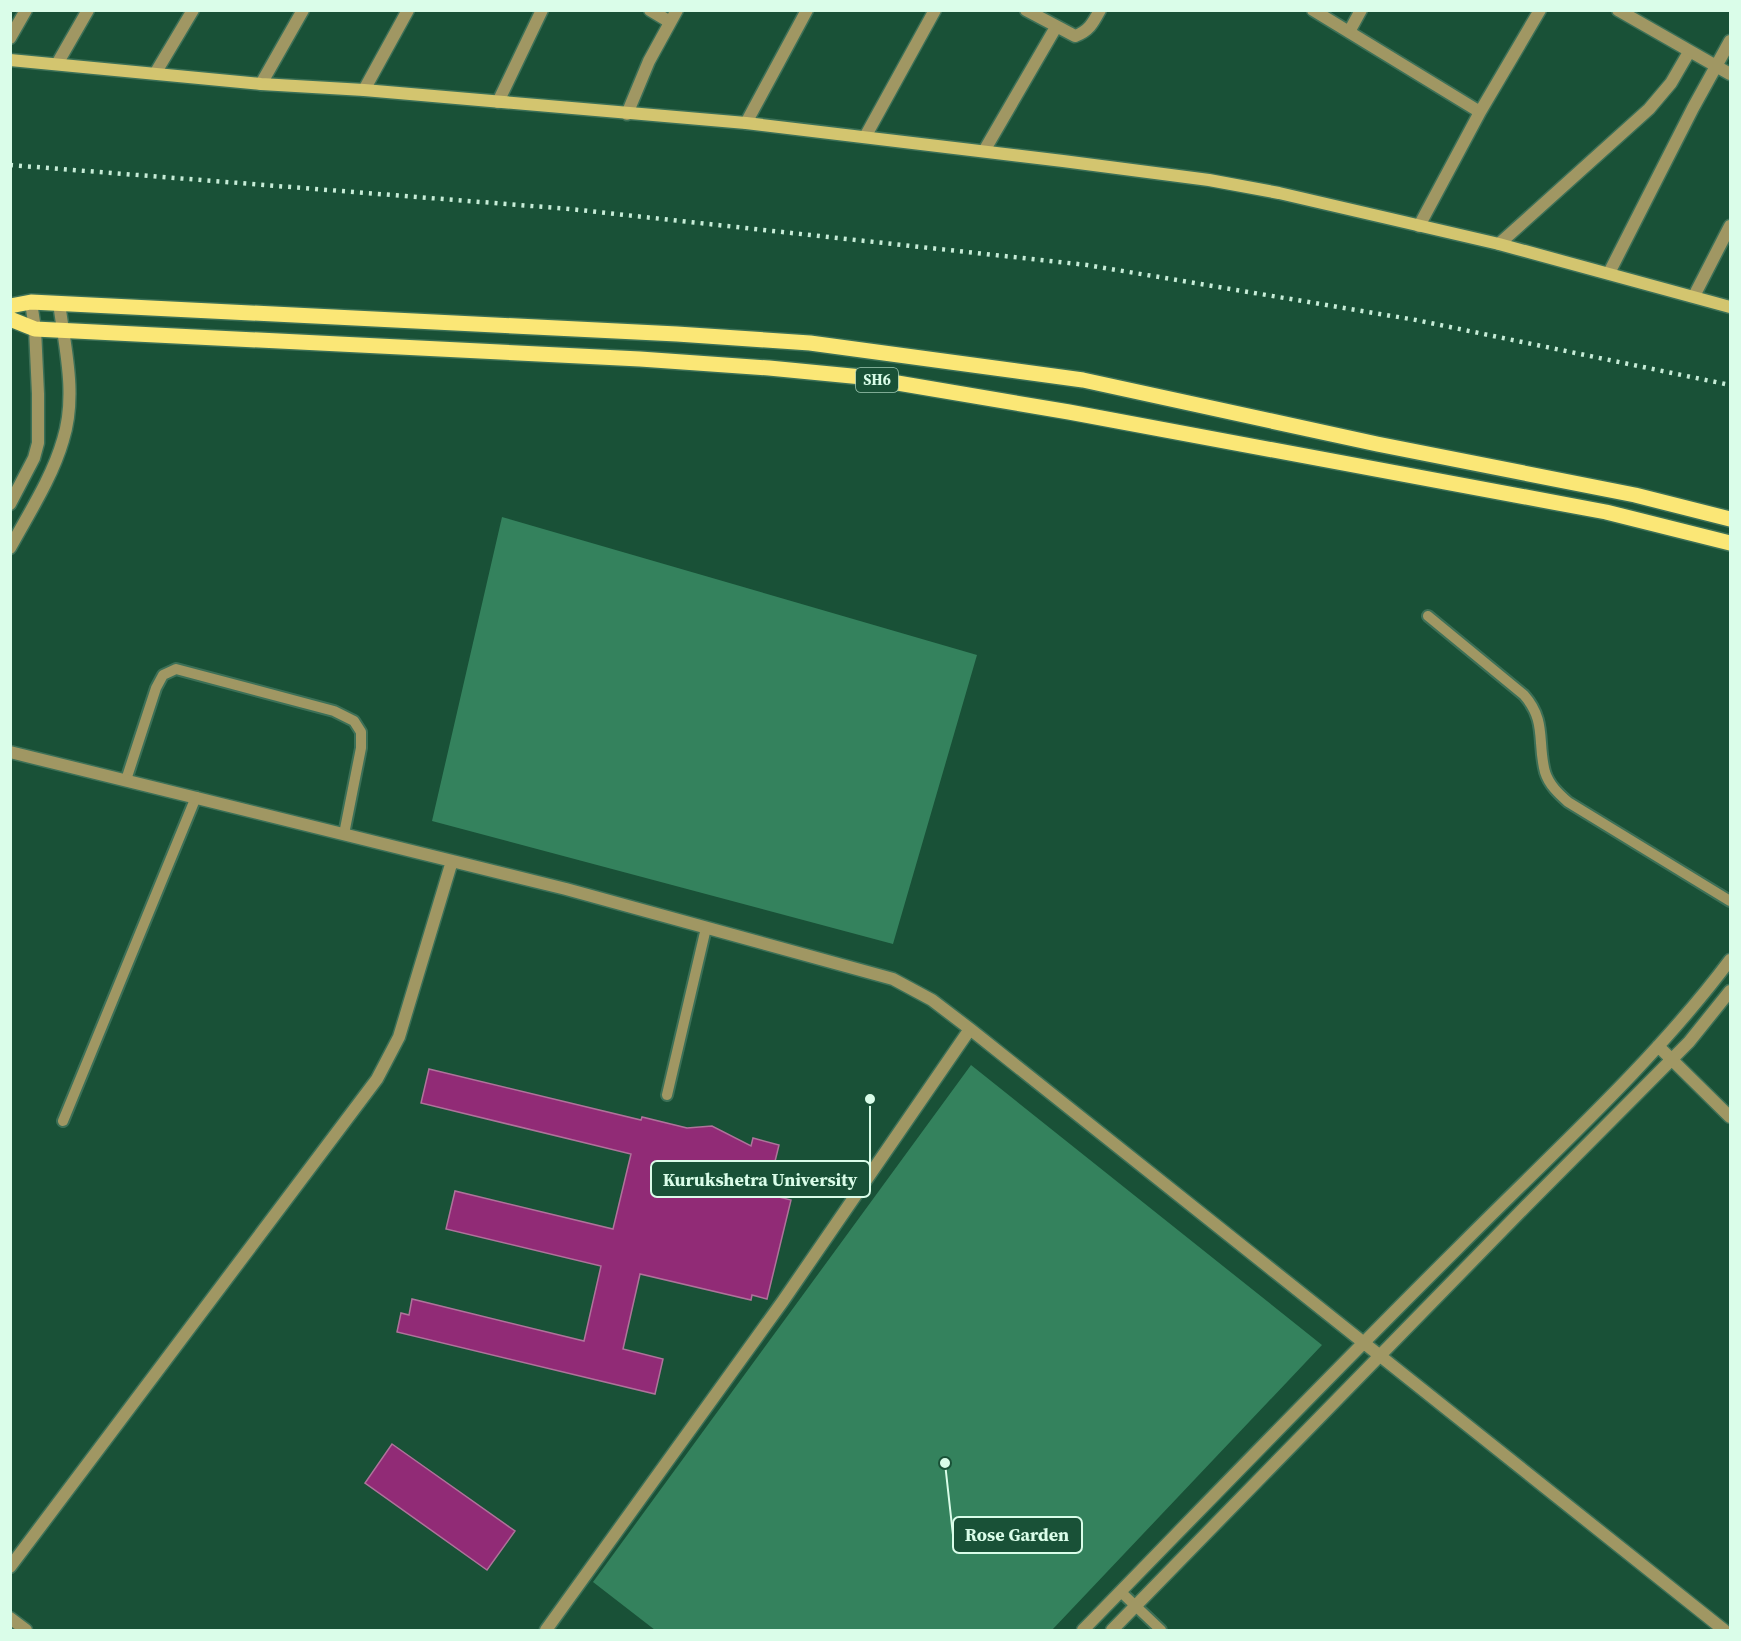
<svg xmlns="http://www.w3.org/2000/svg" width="1741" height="1641" font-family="'Source Serif 4',serif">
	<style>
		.green { fill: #34825d }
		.building { fill: #912b76; stroke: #af739b; stroke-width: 1.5 }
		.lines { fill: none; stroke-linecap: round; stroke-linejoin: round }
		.lane-casing { stroke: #3c7057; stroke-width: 14 }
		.street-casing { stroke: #3c7057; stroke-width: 15 }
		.secondary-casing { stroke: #3c7057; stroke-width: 15 }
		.primary-casing { stroke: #3c7057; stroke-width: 18 }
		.lane { stroke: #a09763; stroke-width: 10 }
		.street { stroke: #a09763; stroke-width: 12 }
		.secondary { stroke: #d3c56f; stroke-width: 12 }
		.primary { stroke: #fbe776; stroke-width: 15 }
		.rail { stroke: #c6ecd7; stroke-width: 4.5; stroke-dasharray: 3 6; stroke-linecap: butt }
		.labels { text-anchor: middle; stroke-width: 6; stroke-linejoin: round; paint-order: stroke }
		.shield { fill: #195137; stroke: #a0c9b4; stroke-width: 1.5 }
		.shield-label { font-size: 15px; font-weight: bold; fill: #dafde9 }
		.leader { fill: none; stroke: #dafde9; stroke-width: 2 }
		.callout-dot { fill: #dafde9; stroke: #195137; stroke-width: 2 }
		.callout { fill: #195137; stroke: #dafde9; stroke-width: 2 }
		.callout-label { font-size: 18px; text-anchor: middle; font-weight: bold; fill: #dafde9 }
	</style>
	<rect width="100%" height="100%" fill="#195137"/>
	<path class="green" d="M502,517l475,138 -84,289 -461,-123z
		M971,1065l351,280 -270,285h-397l-62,-48z"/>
	<path class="building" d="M429,1069l212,51 1,-3 45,11 25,-2 39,20 2,-8 26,7 -12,49 24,6 -24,99 -15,-4 -1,5 -111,-26 -17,75 40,10 -8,35 -258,-62 4,-19 8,2 3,-16 172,42 17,-75 -155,-37 9,-38 158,38 18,-75 -210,-51z
		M392,1444l123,87 -28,39 -122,-87z"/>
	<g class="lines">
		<g class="lane-casing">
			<path id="lane" d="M1428,616l96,79c23,26 13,47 21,77 4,13 14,22 23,30l162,99
				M126,780l30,-92 7,-13 13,-6 158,42 20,10 7,11v16l-17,86
				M667,1095l39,-167
				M63,1121l133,-324
				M1121,1592l40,38"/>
		</g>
		<g class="street-casing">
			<path id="street" d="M650,10l20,12
				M1026,10l49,26c14,-5 18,-13 25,-26
				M1313,10l167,102
				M1618,10l112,64
				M1349,32l12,-22
				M10,38l16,-28
				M57,64l31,-54
				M156,72l37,-62
				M261,84l42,-74
				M364,90l44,-80
				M498,102l44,-92
				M627,114l22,-53 28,-51
				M746,123l61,-113
				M865,137l70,-127
				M984,151l72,-124
				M1419,226l61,-114 60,-102
				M1499,244l150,-135 22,-26 18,-31
				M1609,273l84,-165 37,-67
				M1694,296l36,-70
				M10,504l24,-46 4,-15v-49l-3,-65 -4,-27
				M10,548c19,-35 42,-70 53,-108 14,-44 2,-92 -4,-137
				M10,752l556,137 327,90 39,21 38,29 754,601
				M1658,1046l72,71
				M10,1567l367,-488 22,-42 53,-176
				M10,1618l16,12
				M546,1630l237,-329 187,-272
				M1083,1630c124,-127 248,-256 374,-381 92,-93 195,-185 273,-289
				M1112,1630l414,-424 163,-164 41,-51"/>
		</g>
		<g class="secondary-casing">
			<path id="secondary" d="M10,60l251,24 103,6 382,33 317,38 146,19 70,13 220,51 231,63"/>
		</g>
		<g class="primary-casing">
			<path id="primary" d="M10,306l21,-4 646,32 133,9 273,37 294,64 258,51 95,24
				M10,319l25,10 605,30 129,9 93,9 207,35 537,100 124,31"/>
		</g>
		<use href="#lane" class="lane"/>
		<use href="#street" class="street"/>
		<use href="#secondary" class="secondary"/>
		<use href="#primary" class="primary"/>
		<path class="rail" d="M10,165l560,44 517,56 329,55 314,65"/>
	</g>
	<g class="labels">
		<rect class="shield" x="856" y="368" width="42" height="24" rx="4.5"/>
		<g class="shield-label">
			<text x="877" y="385">SH6</text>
		</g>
	</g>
	<path class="leader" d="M870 1099L870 1179M945 1463L953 1535"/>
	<g class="callout-dot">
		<circle cx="870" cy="1099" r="6"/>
		<circle cx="945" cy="1463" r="6"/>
	</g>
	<g class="callout">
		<rect x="651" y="1161" width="219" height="36" rx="6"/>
		<rect x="953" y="1517" width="129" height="36" rx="6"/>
	</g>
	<g class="callout-label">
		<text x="760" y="1186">Kurukshetra University</text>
		<text x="1017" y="1541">Rose Garden</text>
	</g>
	<rect width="1741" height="1641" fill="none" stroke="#dafde9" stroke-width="24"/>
</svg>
